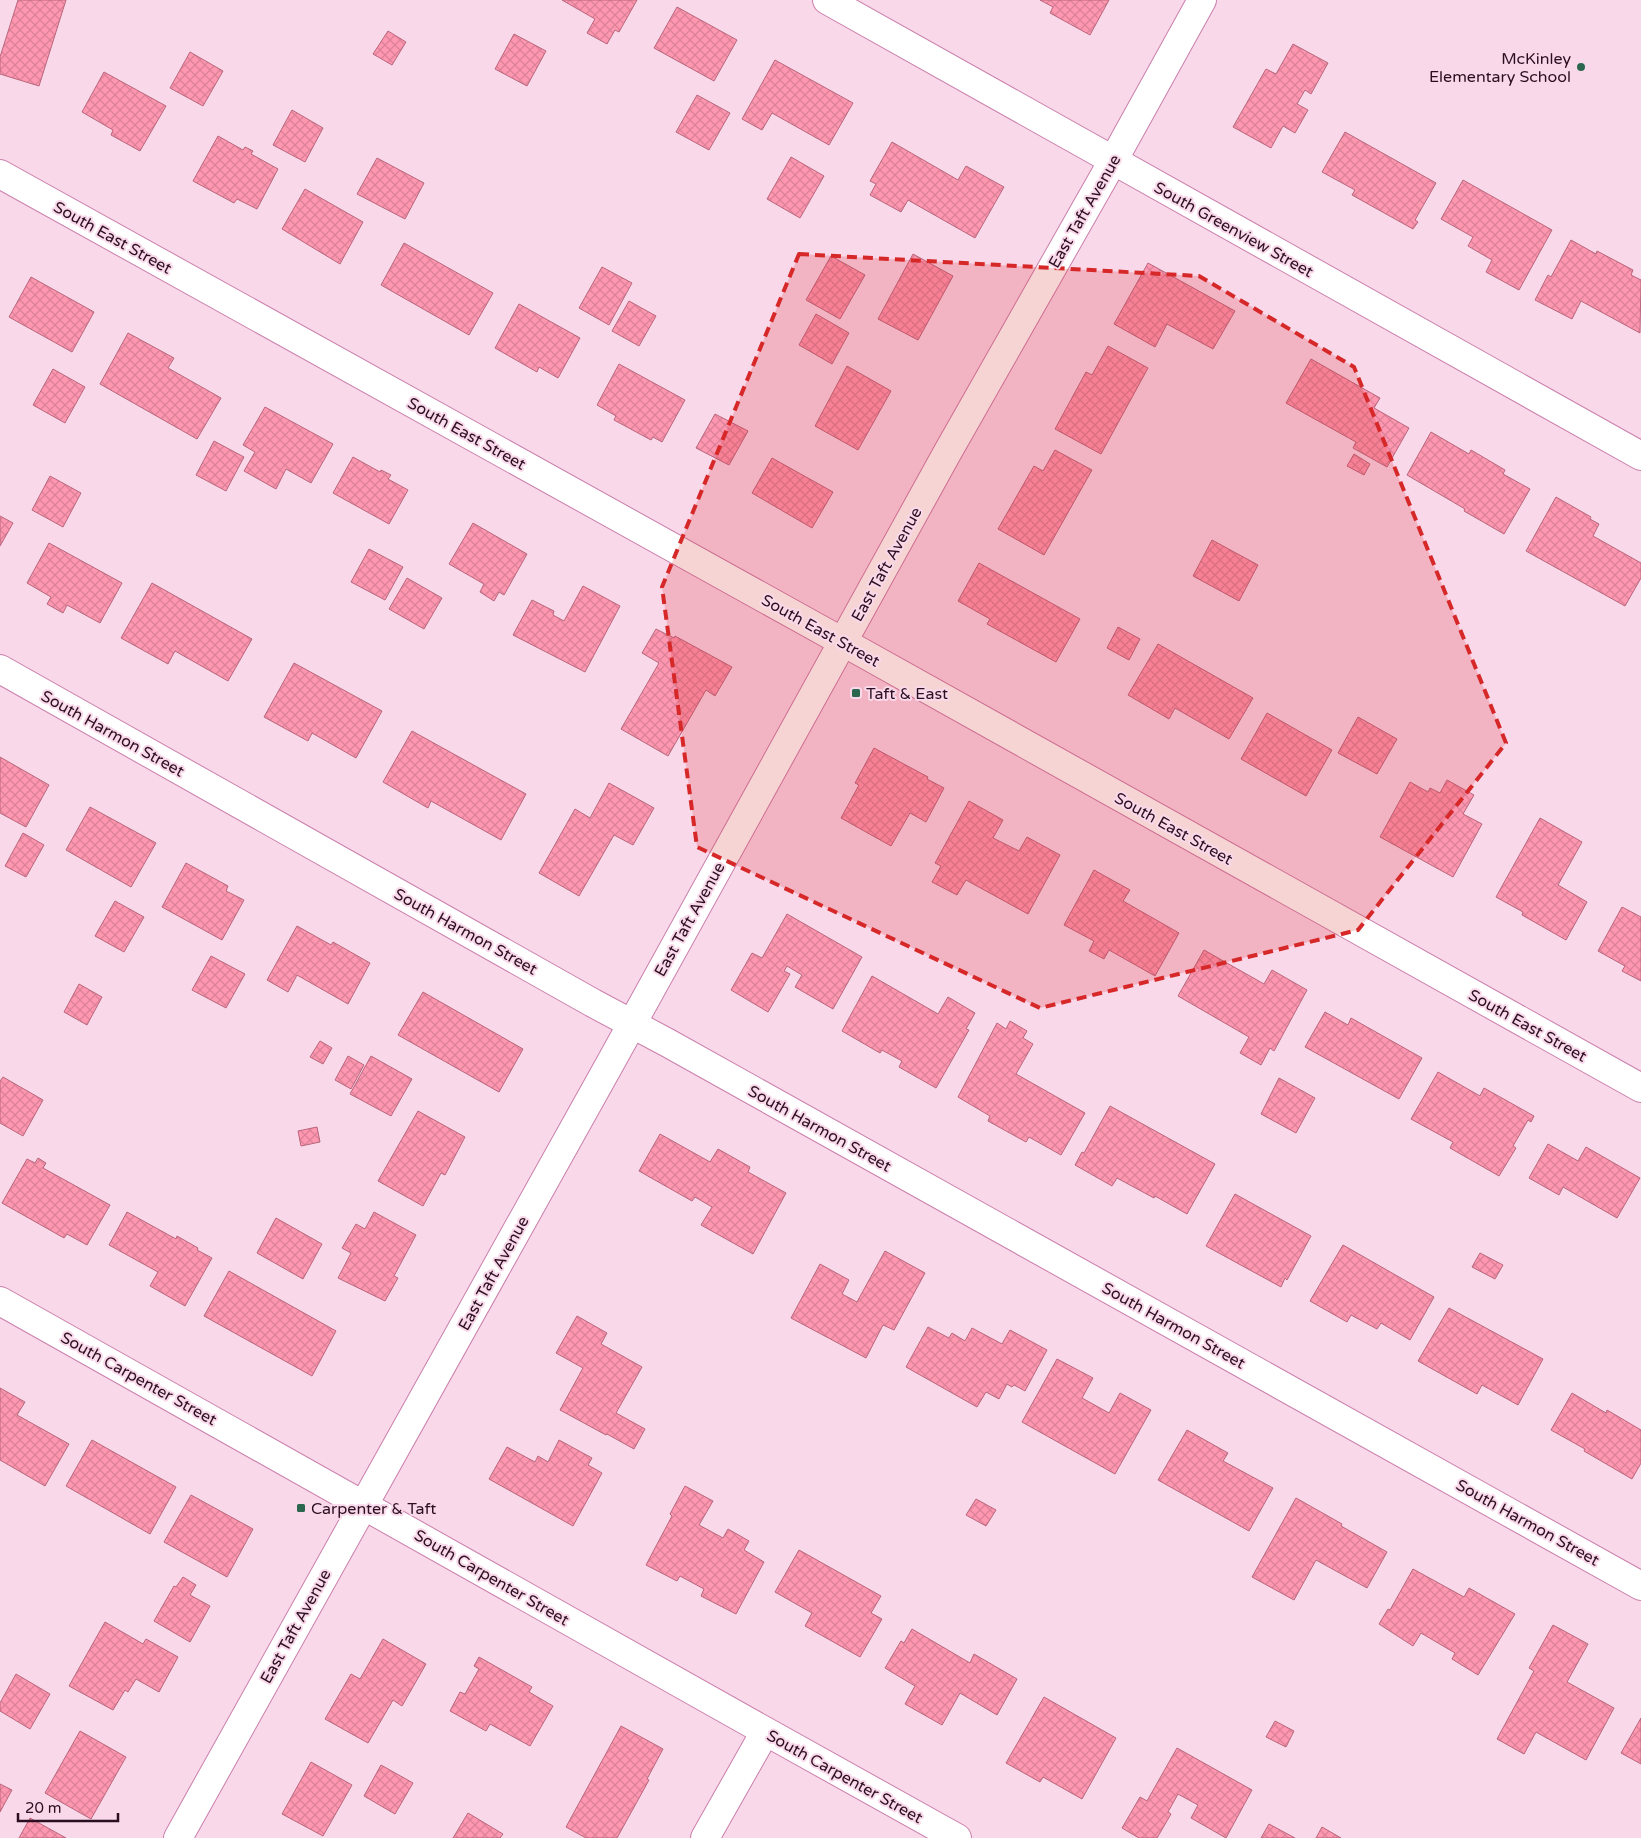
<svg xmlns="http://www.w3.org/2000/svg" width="1641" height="1838" font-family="'Varela Round',sans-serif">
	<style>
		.building { fill: url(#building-cross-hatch); stroke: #b9667c }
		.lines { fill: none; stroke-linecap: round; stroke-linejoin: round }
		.minor-casing { stroke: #ca7fab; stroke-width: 30 }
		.tertiary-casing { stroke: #ca7fab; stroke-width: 30 }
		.minor { stroke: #fff; stroke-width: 28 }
		.tertiary { stroke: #fff; stroke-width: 28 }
		.marked { fill: #d62828; fill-opacity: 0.2; stroke: #d62828; stroke-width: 4; stroke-dasharray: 10 6; stroke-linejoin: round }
		.poi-dot { fill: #2d664e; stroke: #f9d8ea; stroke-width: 2 }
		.labels { text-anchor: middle; stroke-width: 4; stroke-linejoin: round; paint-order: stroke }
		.poi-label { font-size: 16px; fill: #2b0f21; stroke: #f9d8ea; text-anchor: start }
		.street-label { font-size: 16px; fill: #2b0f21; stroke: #f9d8ea }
	</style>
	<defs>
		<pattern id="building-cross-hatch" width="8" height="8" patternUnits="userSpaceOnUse" patternTransform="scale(1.25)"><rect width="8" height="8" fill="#ff97b1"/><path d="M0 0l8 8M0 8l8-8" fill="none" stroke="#db8198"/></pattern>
	</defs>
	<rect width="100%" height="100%" fill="#f9d8ea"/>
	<path class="building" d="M18,0h48l-27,86 -39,-12v-17z
		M562,0h75l-18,32 -4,-2 -8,14 -20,-11 8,-14z
		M1040,0h69l-19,35 -40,-22 3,-6z
		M677,7l60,33 -23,41 -60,-33z
		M388,31l18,11 -14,23 -19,-11z
		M514,34l32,17 -19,35 -32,-17z
		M1293,44l35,19 -17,31 -6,-4 -8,14 11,6 -13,23 -12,-7 -12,22 -38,-21 33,-58 10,5z
		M190,52l33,19 -20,35 -33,-18z
		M775,60l78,43 -24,42 -57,-32 -10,17 -20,-11z
		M104,72l62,34 -26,45 -29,-16 2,-5 -31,-18z
		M697,95l33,18 -21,37 -33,-18z
		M292,110l31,18 -18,34 -32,-17z
		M1345,132l91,51 -21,37 3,2 -5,7 -61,-34 3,-5 -33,-18z
		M218,136l25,14 2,-3 8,4 -2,3 27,15 -21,40 -20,-10 -3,4 -41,-22z
		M892,142l66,38 8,-14 38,21 -29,51 -67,-38 -7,12 -31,-17 6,-11 -6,-3z
		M791,157l33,19 -24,42 -33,-19z
		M377,158l47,25 -19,36 -48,-25z
		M1463,180l89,50 -33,60 -33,-18 6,-12 -24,-14 5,-9 -32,-18z
		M305,189l58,33 -23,42 -58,-35z
		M1571,240l25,14 1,-3 36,19 -2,5 10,5 -1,53 -59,-32 -9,18 -37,-19 13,-25 3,2z
		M404,243l89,50 -24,42 -88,-50z
		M913,254l40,22 -35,64 -40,-21z
		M831,256l34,19 -25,44 -34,-19z
		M1148,263l87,48 -22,38 -46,-25 -12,23 -41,-23z
		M602,267l30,16 -23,42 -30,-17z
		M31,277l63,35 -22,40 -63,-35z
		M629,301l27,15 -17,30 -27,-15z
		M519,304l61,34 -22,40 -19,-11 -2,5 -42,-24z
		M816,314l33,19 -17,31 -33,-19z
		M128,333l46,25 -6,10 53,30 -24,41 -97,-55z
		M1108,346l40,22 -47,86 -46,-25 31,-57 6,3z
		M1311,359l69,39 -6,10 35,20 -22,39 -34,-19 3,-6 -70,-39z
		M619,364l66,36 -23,42 -9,-5 -2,3 -37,-20 2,-4 -19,-11z
		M847,366l44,25 -33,59 -43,-24z
		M53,369l32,18 -20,36 -32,-18z
		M265,407l68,37 -22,39 -25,-14 -10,20 -32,-18 11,-19 -12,-7z
		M715,414l33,17 -19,34 -33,-17z
		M1431,432l38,22 2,-4 34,20 -2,4 27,15 -26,45 -40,-23 1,-2 -58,-34z
		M214,441l30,16 -18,34 -30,-16z
		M1055,450l37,20 -48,85 -46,-26 36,-63 9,5z
		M1354,454l16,10 -6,11 -17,-9z
		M353,457l27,15 1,-2 10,5 -3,4 20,11 -19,34 -56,-31z
		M772,458l61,34 -21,36 -60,-35z
		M50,476l31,17 -18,34 -31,-17z
		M1556,497l35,20 -1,2 9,5 -6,12 48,27v15l-16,28 -99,-55z
		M0,516l13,7 -13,23z
		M473,523l54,31 -23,41 -5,-3 -5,9 -14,-9 4,-8 -35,-20z
		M1212,540l46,25 -19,36 -46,-25z
		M49,543l73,40 -22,40 -33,-18 -4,8 -16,-9 4,-7 -24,-14z
		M369,549l34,18 -18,33 -34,-18z
		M979,563l101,56 -24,43 -69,-38 3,-5 -32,-18z
		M407,578l35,20 -18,31 -35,-20z
		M152,583l100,56 -24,42 -53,-30 -7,13 -47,-26z
		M583,586l37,20 -35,66 -72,-37 19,-35 22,11 -1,4 11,6z
		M1118,627l22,12 -11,21 -22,-12z
		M656,629l18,9 1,-2 57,31 -17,29 -9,-6 -38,66 -47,-27 38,-66 -17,-10z
		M1158,644l95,54 -24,41 -54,-31 -6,11 -41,-24z
		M294,663l88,48 -26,47 -44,-25 -4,8 -44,-24z
		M1267,713l65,37 -26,46 -65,-37z
		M1358,717l39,22 -20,35 -39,-21z
		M412,731l114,63 -25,46 -70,-39 -3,7 -45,-26z
		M874,748l54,29 -1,2 17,9 -18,34 -16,-9 -19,33 -50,-28 18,-33 -4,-2z
		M0,757l49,28 -23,42 -26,-14z
		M1447,780l27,15 -11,19 19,10 -29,53 -73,-40 30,-55 18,10 2,-4 10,5z
		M609,783l45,25 -21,37 -19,-10 -35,61 -40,-23 36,-64 15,9z
		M969,801l34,19 -10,18 26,13 8,-14 33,18 -32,59 -62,-34 -9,15 -25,-13 9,-16 -6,-3z
		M90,807l66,36 -25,44 -65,-37z
		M1540,818l42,24 -24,43 29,17 -21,38 -44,-25 1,-3 -27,-15z
		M23,833l21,12 -18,32 -21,-11z
		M186,863l42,23 -2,5 18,9 -22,40 -60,-33z
		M1094,870l36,20 -7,11 56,32 -24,43 -46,-26 -5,9 -15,-8 5,-10 -30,-16z
		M115,901l29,16 -20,35 -29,-16z
		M1622,907l19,10v64l-19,-10 3,-5 -27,-15z
		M787,914l75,43 -29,52 -38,-22 7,-12 -15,-9 -3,5 6,3 -22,38 -37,-22 21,-37 10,5z
		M297,926l34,19 2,-3 37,21 -22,41 -51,-29 -9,17 -21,-12z
		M1204,950l60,34 8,-14 35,20 -33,61 -4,-3 -9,17 -21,-12 9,-16 -71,-41z
		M211,956l34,18 -19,34 -34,-18z
		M872,976l66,38 10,-17 27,16 -9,16 3,1 -33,58 -37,-21 3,-6 -20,-11 -2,3 -38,-22z
		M79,984l23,13 -15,28 -23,-13z
		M423,992l100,57 -24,43 -101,-57z
		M1325,1012l23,13 3,-7 71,40 -23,41 -94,-52z
		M1010,1021l17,10 -4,7 10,6 -17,30 69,39 -24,42 -32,-18 -3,5 -38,-21 2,-5 -32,-19 39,-74 9,6z
		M320,1041l12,7 -9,16 -13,-7z
		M348,1056l16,9 -13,24 -16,-9z
		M371,1056l41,23 -21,37 -41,-22z
		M1438,1072l42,24 4,-8 50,28 -3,6 -3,-2 -15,26 3,2 -17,28 -49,-28 3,-6 -42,-23z
		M3,1077l40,23 -20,36 -23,-13v-42z
		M1279,1078l36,20 -19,35 -35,-19z
		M1110,1106l105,58 -28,50 -32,-18 -1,2 -37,-20 -5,8 -37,-21 7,-13 2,1z
		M418,1111l47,26 -20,38 -4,-2 -18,33 -45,-25z
		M317,1127l3,15 -19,4 -3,-15z
		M660,1134l50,28 8,-13 32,18 -2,5 38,21 -33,61 -52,-29 11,-18 -17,-10 -3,4 -53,-30z
		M1548,1144l30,17 8,-14 54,31 -23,40 -54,-31 -4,8 -30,-17z
		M38,1158l8,5 -3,5 67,37 -23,40 -20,-11 -3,4 -62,-35 25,-44 8,4z
		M1235,1194l76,42 -24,44 -2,-2 -4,9 -75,-41z
		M127,1212l49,27 1,-3 21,12 -1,2 15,8 -27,48 -35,-20 8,-14 -49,-27z
		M374,1212l42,23 -22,41 4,2 -13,23 -47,-23 13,-25 -9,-5 14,-24 9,5z
		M276,1218l46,26 -19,35 -46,-26z
		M1343,1245l91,52 -24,43 -29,-17 -4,6 -26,-14 -4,7 -37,-21z
		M885,1251l40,22 -31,57 -11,-5 -17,33 -75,-40 29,-54 29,16 -7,14 15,8z
		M1480,1253l23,12 -8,14 -23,-12z
		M229,1271l107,60 -24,45 -108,-60z
		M1449,1308l94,51 -25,46 -36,-20 -5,9 -59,-33z
		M577,1316l30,17 -6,11 41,23 -26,46 29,16 -11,20 -27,-15 -1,1 -46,-25 23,-42 -27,-15z
		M928,1327l21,11 3,-5 13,8 7,-13 30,16 8,-14 37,20 -22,41 -11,-6 -2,2 -5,-3 -8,15 -13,-7 -9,15 -71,-40z
		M1057,1359l36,19 -11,20 27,15 11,-20 31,17 -36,64 -93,-52z
		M0,1388l25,14 -8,13 52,29 -24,42 -45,-26z
		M1572,1393l34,20 1,-3 34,20v33l-9,16 -48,-28 1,-2 -34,-19z
		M1187,1430l41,23 -5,8 50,27 -24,43 -91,-51z
		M92,1440l84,47 -26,47 -84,-48z
		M559,1440l33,18 -4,7 14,8 -29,53 -84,-47 18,-32 28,15 3,-6 10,6z
		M685,1486l28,15 -14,24 24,13 5,-9 21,12 -5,9 20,12 -28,52 -35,-18 3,-7 -24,-13 -3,5 -31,-16 26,-49 -2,-2z
		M191,1495l62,34 -26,48 -63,-35z
		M1296,1498l46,26 -1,2 46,26 -20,36 -51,-28 -22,40 -42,-23z
		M976,1499l20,11 -10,16 -20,-11z
		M799,1550l82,46 -10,17 11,6 -22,38 -55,-31 7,-13 -37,-21z
		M1413,1569l51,28 5,-9 46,26 -37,61 -26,-16 3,-6 -34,-20 -8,13 -34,-22 9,-15 2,1z
		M183,1577l13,8 -6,10 20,11 -20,36 -36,-21 20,-35 2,1z
		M105,1622l38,22 3,-5 32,18 -19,35 -23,-13 -8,13 -3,-2 -12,20 -44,-24z
		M1553,1625l35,19 -21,38 47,26 -28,52 -50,-28 -12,22 -27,-15 37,-68 -5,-3z
		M912,1629l58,34 4,-9 43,25 -20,36 -37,-22 -18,32 -37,-21 10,-18 -30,-18 16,-27 3,2z
		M383,1639l43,25 -24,42 -9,-6 -25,43 -43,-24 26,-45 9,5z
		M479,1657l53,30 -3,5 24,14 -23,40 -40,-22 -4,7 -36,-20 10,-19 5,2 14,-25 -5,-3z
		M16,1674l34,20 -20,35 -30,-18v-8z
		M1044,1697l72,41 -34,61 -39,-22 -3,5 -34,-19z
		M1641,1718v46l-20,-11z
		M1275,1721l19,10 -8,16 -20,-10z
		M621,1726l42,23 -16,30 2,1 -32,58h-31l-20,-11z
		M80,1731l46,26 -35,62 -46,-26z
		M1177,1748l75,42 -26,48 -35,-20 7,-13 -20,-11 -10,18 3,2 -14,24h-18l-17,-10 18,-31 7,4z
		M311,1762l41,23 -29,51 -41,-22z
		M381,1765l32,18 -18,31 -31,-18z
		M0,1784l12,6 -12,22z
		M468,1813l35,21 -3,4h-47z
		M30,1818l36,20h-47z
		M1269,1824l26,14h-34z
		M1322,1827l19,11h-25z"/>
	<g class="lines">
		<g class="minor-casing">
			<path id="minor" d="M827,0l814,456
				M0,174l843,468 798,446
				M0,669l593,334 75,40 973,543
				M705,1838l60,-106"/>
		</g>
		<g class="tertiary-casing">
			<path id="tertiary" d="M0,1301c320,178 637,360 957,537
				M178,1838l434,-778 334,-605 168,-296 88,-159"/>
		</g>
		<use href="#minor" class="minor"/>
		<use href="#tertiary" class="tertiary"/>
	</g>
	<path class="marked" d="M799,254l400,22 155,91 152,376 -148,187 -318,78 -343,-161 -35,-260z"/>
	<g class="poi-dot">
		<circle cx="1581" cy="67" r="5"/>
		<rect x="851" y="688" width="10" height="10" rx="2.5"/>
		<rect x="296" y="1503" width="10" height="10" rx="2.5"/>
	</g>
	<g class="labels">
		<g class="poi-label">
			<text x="1571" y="64" text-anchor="end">McKinley<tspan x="1571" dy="18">Elementary School</tspan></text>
			<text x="866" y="699">Taft &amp; East</text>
			<text x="311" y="1514">Carpenter &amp; Taft</text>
		</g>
		<g class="street-label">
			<text transform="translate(1084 211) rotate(-60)" y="6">East Taft Avenue</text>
			<text transform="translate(1234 229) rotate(29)" y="6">South Greenview Street</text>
			<text transform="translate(113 237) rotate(29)" y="6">South East Street</text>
			<text transform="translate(467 433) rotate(29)" y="6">South East Street</text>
			<text transform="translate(886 564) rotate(-61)" y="6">East Taft Avenue</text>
			<text transform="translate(821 630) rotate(29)" y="6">South East Street</text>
			<text transform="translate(113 733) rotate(29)" y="6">South Harmon Street</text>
			<text transform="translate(1174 828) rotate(29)" y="6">South East Street</text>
			<text transform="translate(689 919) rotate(-61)" y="6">East Taft Avenue</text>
			<text transform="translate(466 931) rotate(29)" y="6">South Harmon Street</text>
			<text transform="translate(1528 1025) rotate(29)" y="6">South East Street</text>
			<text transform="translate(820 1128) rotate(29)" y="6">South Harmon Street</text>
			<text transform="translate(493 1273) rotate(-61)" y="6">East Taft Avenue</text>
			<text transform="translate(1174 1325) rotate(29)" y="6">South Harmon Street</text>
			<text transform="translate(139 1378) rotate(29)" y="6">South Carpenter Street</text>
			<text transform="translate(1528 1522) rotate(29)" y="6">South Harmon Street</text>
			<text transform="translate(492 1577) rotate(30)" y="6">South Carpenter Street</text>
			<text transform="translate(295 1626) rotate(-61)" y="6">East Taft Avenue</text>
			<text transform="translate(845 1776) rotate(29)" y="6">South Carpenter Street</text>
		</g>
	</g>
	<path d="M18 1813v8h100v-8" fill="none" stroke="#2b0f21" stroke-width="2.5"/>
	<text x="25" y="1813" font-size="15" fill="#2b0f21" stroke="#f9d8ea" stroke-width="4" paint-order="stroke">20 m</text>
</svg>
